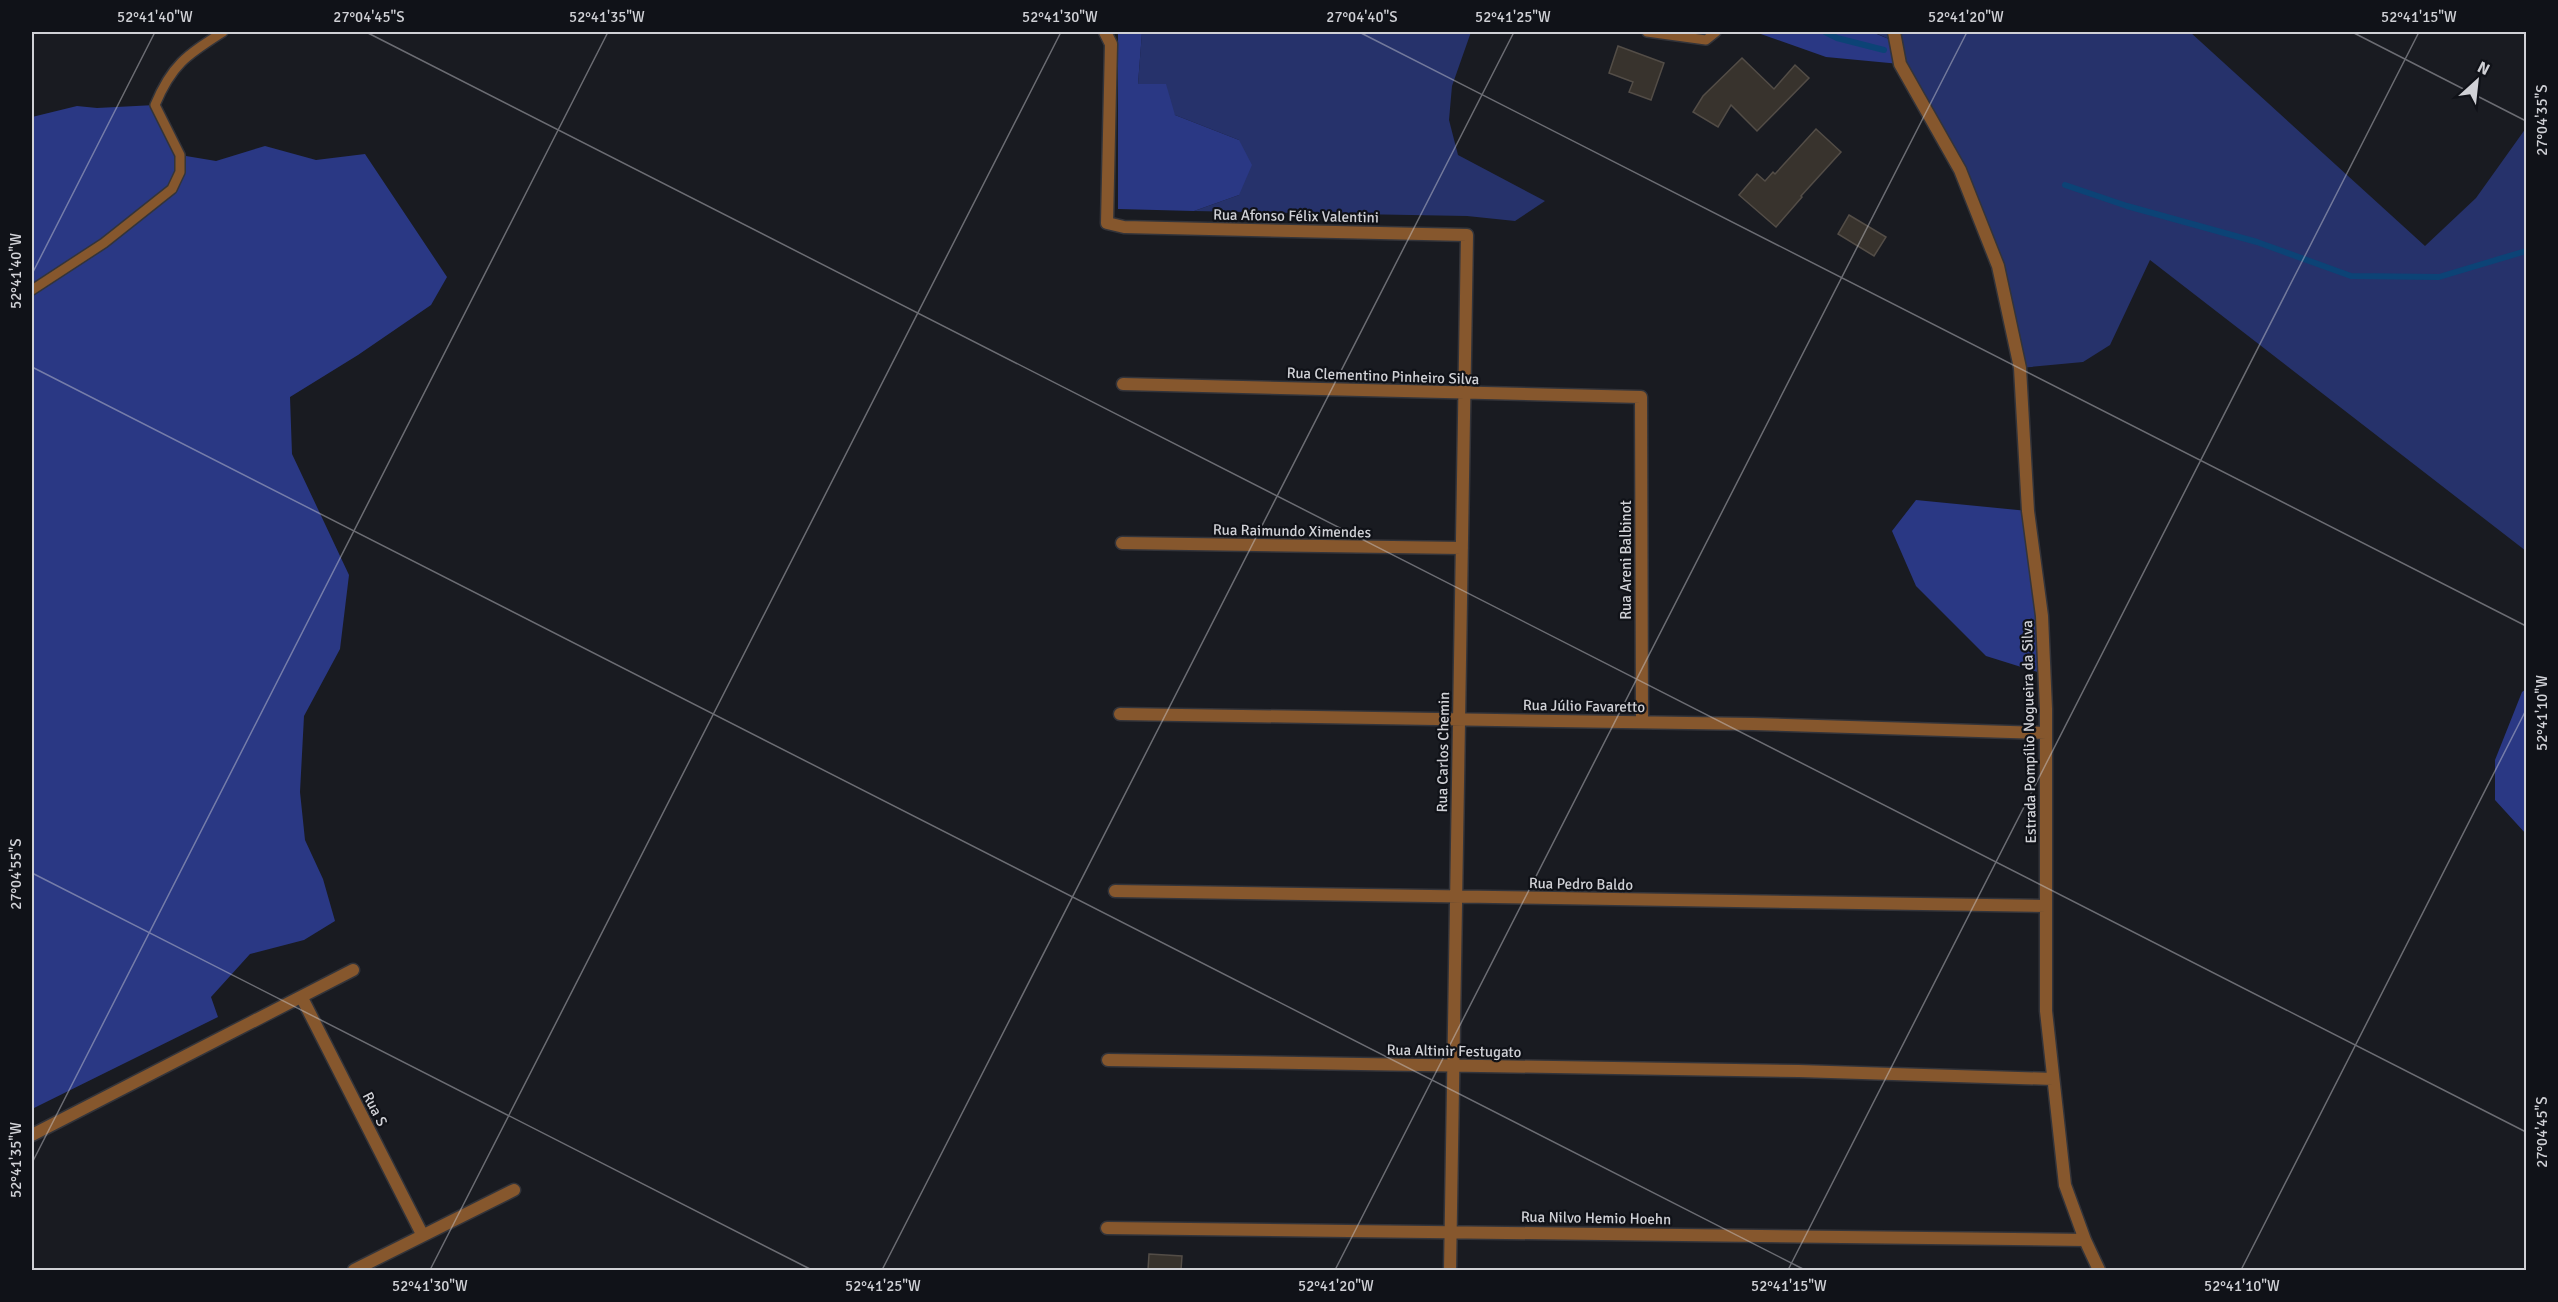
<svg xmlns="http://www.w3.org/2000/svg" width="2558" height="1302" font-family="Signika,sans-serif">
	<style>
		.green { fill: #26326b }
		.forest { fill: #2a3884 }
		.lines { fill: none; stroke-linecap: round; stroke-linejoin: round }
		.stream { stroke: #0c4376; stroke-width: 6 }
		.building { fill: #38332d; stroke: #534d47; stroke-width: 1.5 }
		.lane-casing { stroke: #33343a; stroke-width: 12 }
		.street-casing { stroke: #33343a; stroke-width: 15 }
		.lane { stroke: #86572d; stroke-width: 9 }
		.street { stroke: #86572d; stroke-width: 12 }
		.ticks { fill: none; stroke: #d0d1d6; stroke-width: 1.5; stroke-opacity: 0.45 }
		.labels { text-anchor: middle; stroke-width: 4.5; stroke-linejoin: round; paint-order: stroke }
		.street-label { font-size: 15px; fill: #d0d1d6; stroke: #101218 }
		.neatline { fill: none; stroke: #d0d1d6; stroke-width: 2 }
		.ticks-label { font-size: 15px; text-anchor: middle; fill: #d0d1d6 }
	</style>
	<rect width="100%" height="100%" fill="#191b21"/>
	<path class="green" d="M1142,32h329l-19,54 -3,34 9,35 87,46 -30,20 -48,-5 -273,-5 45,-16v-55l-64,-25 -37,-31z
		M1873,32h317l235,214 51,-48 50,-70v423l-376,-291 -40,85 -27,17 -63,6 -22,-102 -38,-95 -60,-107 -4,-22z"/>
	<path class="forest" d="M1118,32h24l-4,52h28l9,31 64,25 13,25 -13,30 -45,16 -76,-2z
		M1755,32h117l24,10 4,22 -74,-7z
		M155,105l25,50 36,6 49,-15 51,14 49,-6 82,123 -16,28 -73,50 -68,42 2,57 57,121 -9,74 -36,67 -4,76 5,48 18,39 12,42 -31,19 -54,14 -39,43 7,20 -186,92v-992l45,-11 20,2z
		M1916,500l112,11 16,163 -58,-18 -70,-70 -24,-55z
		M2526,689v145l-31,-34v-40l27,-68z"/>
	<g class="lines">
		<path class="stream" d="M1825,32l12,6 47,12
			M2065,185l62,21 130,36 94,34 88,1 87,-26"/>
	</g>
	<path class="building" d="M1618,46l46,17 -13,37 -22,-8 4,-10 -24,-9z
		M1742,58l32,31 21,-24 14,13 -52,53 -26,-26 -13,22 -25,-15 10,-16z
		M1816,129l25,23 -40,44 1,1 -26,30 -37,-32 18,-21 8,7 8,-9 2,2z
		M1849,215l37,22 -12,19 -36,-22z
		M1149,1254l33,2 -1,14h-33z"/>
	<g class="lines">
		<g class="lane-casing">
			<path id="lane" d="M1647,32l59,8 10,-8
				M32,290l72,-47 68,-54 8,-17v-17l-25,-50c17,-41 32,-50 68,-73"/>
		</g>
		<g class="street-casing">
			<path id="street" d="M1105,32l6,12 -4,179 17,4 343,8 -17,1035
				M1894,32l6,32 60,106 38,96 22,102 8,143 14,105 4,93v302l19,174 20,55 14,30
				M1123,384l518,13 1,325
				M1122,543l340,5
				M1120,714l633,10 293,9
				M1115,891l931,15
				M302,998l120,236
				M1108,1060l691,11 254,8
				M32,1135l321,-165
				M1107,1228l978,12
				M354,1270l160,-80"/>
		</g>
		<use href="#lane" class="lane"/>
		<use href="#street" class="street"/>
	</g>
	<path class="ticks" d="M366,32l2160,1100M1359,32l1167,594M2352,32l174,89M32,274l123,-242M32,367l1773,903M32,873l780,397M32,1163l576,-1131M430,1270l631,-1238M882,1270l632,-1238M1335,1270l632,-1238M1788,1270l631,-1238M2241,1270l285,-560"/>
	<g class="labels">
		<g class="street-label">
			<text transform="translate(1296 216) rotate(1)" y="5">Rua Afonso Félix Valentini</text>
			<text transform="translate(1383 376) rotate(2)" y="5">Rua Clementino Pinheiro Silva</text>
			<text transform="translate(1292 531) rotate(1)" y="5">Rua Raimundo Ximendes</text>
			<text transform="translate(1626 560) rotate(-90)" y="5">Rua Areni Balbinot</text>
			<text transform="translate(1584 706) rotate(1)" y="5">Rua Júlio Favaretto</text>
			<text transform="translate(2029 732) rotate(-91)" y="5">Estrada Pompílio Nogueira da Silva</text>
			<text transform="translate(1443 752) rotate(-89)" y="5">Rua Carlos Chemin</text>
			<text transform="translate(1581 884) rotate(1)" y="5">Rua Pedro Baldo</text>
			<text transform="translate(1454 1051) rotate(1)" y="5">Rua Altinir Festugato</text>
			<text transform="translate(375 1109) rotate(63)" y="5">Rua S</text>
			<text transform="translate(1596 1218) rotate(1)" y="5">Rua Nilvo Hemio Hoehn</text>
		</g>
	</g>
	<rect width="2558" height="1302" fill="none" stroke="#101218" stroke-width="66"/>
	<g transform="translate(2477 81) rotate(27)" stroke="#101218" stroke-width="4.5" paint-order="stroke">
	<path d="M0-4.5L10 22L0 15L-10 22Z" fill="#d0d1d6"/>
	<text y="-9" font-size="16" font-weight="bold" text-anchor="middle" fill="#d0d1d6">N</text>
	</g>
	<rect x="33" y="33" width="2492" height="1236" class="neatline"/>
	<g class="ticks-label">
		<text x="155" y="22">52°41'40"W</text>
		<text x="369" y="22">27°04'45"S</text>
		<text x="607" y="22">52°41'35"W</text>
		<text x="1060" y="22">52°41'30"W</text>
		<text x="1362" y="22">27°04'40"S</text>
		<text x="1513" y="22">52°41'25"W</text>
		<text x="1966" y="22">52°41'20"W</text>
		<text x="2419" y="22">52°41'15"W</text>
		<text transform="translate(2542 120) rotate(-90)" y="5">27°04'35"S</text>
		<text transform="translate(16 271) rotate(-90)" y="5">52°41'40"W</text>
		<text transform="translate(2542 713) rotate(-90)" y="5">52°41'10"W</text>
		<text transform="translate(16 874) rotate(-90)" y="5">27°04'55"S</text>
		<text transform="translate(2542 1132) rotate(-90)" y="5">27°04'45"S</text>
		<text transform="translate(16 1160) rotate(-90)" y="5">52°41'35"W</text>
		<text x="430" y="1291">52°41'30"W</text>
		<text x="883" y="1291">52°41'25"W</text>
		<text x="1336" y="1291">52°41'20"W</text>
		<text x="1789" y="1291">52°41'15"W</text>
		<text x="2242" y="1291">52°41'10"W</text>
	</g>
</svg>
